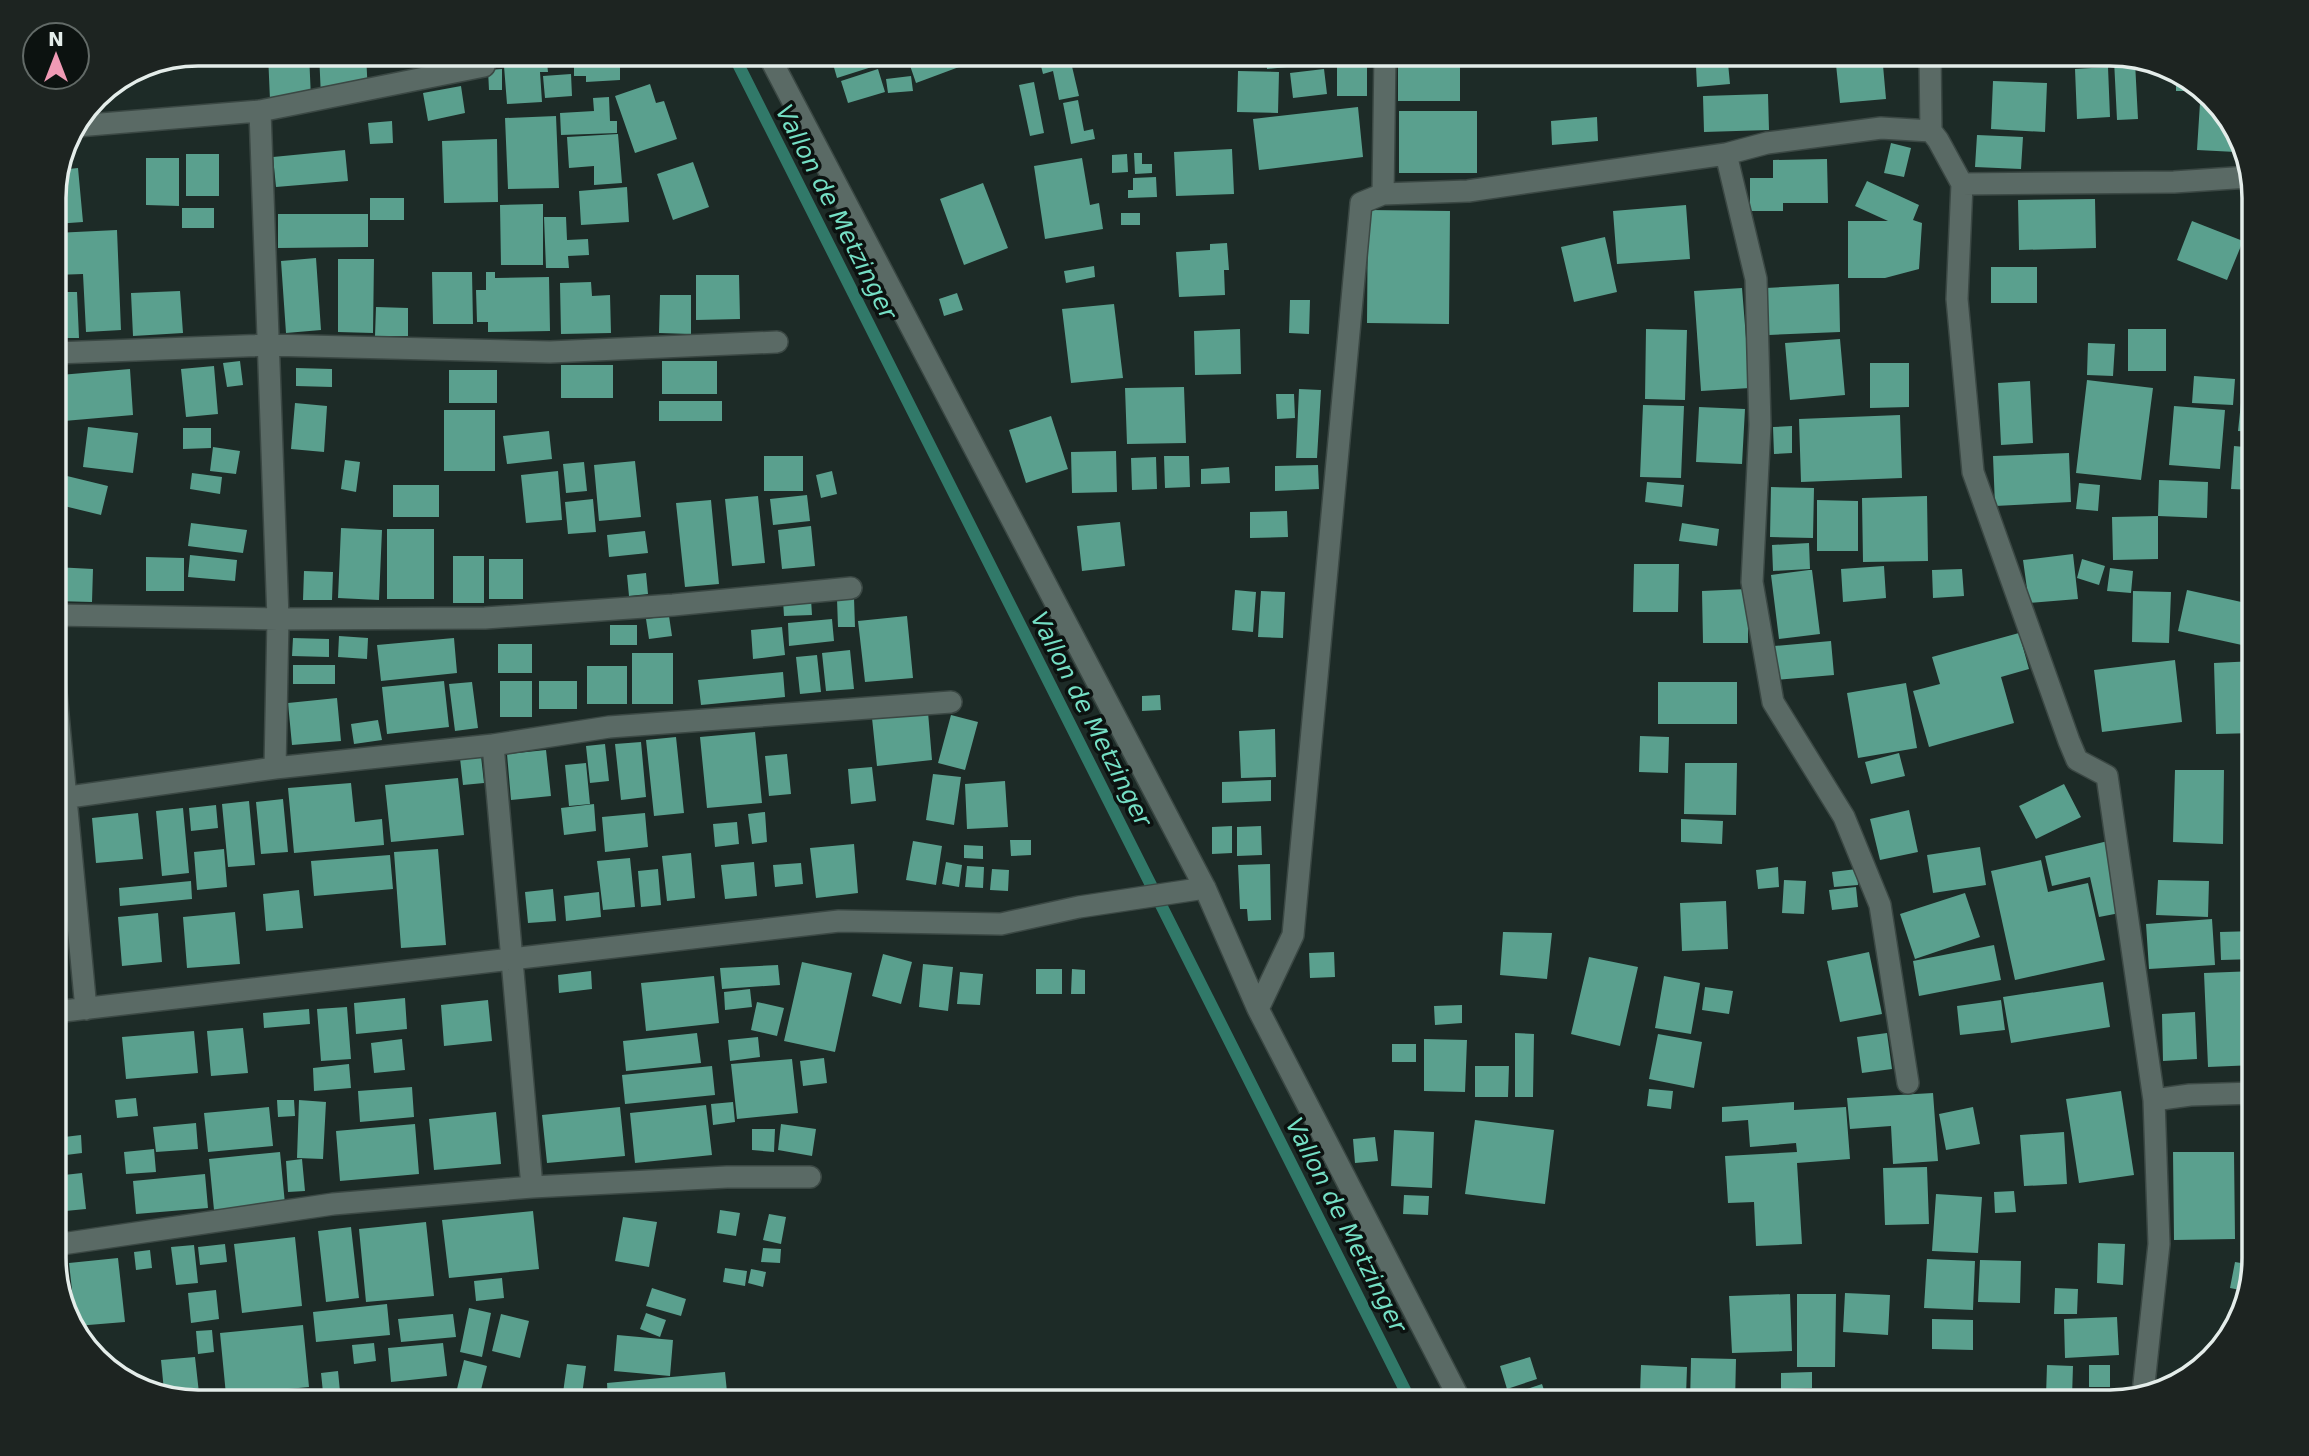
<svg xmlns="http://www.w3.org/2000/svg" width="2309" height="1456" font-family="'DejaVu Sans',sans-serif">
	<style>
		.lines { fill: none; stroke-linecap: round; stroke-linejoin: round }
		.stream { stroke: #317969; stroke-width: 12 }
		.building { fill: #5aa08e }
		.street-casing { stroke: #3b4844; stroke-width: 24 }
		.street { stroke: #5a6a65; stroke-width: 21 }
		.labels { text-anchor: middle; stroke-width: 7; stroke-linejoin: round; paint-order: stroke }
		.water-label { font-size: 24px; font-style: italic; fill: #75dfc5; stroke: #0c1210 }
		.rim { fill: none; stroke: #e4edea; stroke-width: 3.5 }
	</style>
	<rect width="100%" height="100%" fill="#1d2b27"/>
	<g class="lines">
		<path class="stream" d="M733,54l678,1348"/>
	</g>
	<path class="building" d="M268,54h41l2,44 -41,2z
		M319,54h47l2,40 -47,2z
		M529,54h17l2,18h-8l2,30 -35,2 -3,-38 26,-2z
		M587,54h25v9h8v17l-34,2v-6h-12v-16h13z
		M838,54h37l3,11 -41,13 -6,-21z
		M906,54h48l5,13 -43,16z
		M1266,54h48l2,10 -49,5z
		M1337,54h30v42h-30z
		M1398,54h62v47h-62z
		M1882,54l4,45 -46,4 -5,-48z
		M1070,58l9,38 -20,4 -6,-29 -10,3 -2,-8z
		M2126,59l9,3 3,57 -21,1 -3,-60z
		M1728,63l2,21 -33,3 -1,-21z
		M2108,67l2,50 -33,2 -2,-50z
		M502,69v21h-13l-1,-20z
		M878,69l7,23 -37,11 -7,-22z
		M1324,69l3,25 -34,4 -3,-25z
		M1238,71l41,1 -1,41 -41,-1z
		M571,74l1,22 -27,2 -2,-22z
		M2176,74l14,4 12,13h-26z
		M911,76l2,15 -25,2 -2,-14z
		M1993,81l54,2 -2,49 -54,-3z
		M1034,82l10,51 -14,3 -11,-51z
		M650,84l6,19 8,-2 13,38 -42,14 -20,-57z
		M461,86l4,27 -37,8 -5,-28z
		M1768,94l1,36 -65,2 -1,-36z
		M609,97l1,24h7v12l-56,2 -1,-22 34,-2 -1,-13z
		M1078,100l6,31 9,-2 2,10 -24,5 -8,-41z
		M2200,103h14l22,24 1,7 -1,18 -39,-2z
		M1358,107l5,50 -104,13 -6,-51z
		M1399,111h78v62h-78z
		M556,116l3,72 -51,1 -3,-71z
		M1597,117l1,24 -46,4 -1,-24z
		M392,121l1,22 -23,1 -2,-21z
		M618,134l4,49 -28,2v-19l-25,2 -2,-31z
		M1977,135l46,2 -2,32 -46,-2z
		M497,139l1,63 -54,1 -2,-62z
		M1891,143l20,5 -7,29 -20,-4z
		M1232,149l2,45 -58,2 -2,-44z
		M345,150l3,31 -72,6 -3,-30z
		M1134,153h8v11h10v9l-17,1z
		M186,154h33v42h-33z
		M1127,154l1,18 -16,1v-18z
		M146,158h33v48l-33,-1z
		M1082,158l8,47 9,-2 4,26 -58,10 -11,-73z
		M1827,159l1,44h-45v8h-33v-33h23v-18z
		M693,162l16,45 -36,13 -16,-46z
		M78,168l5,54 -28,2v-34l4,-20z
		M1156,177l1,20 -29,1v-8h5v-12z
		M1867,181l52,24 -6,15 9,3 -3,46 -34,9h-37v-57h40l-33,-15z
		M983,183l25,65 -44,17 -24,-66z
		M627,187l2,35 -48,3 -2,-34z
		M370,198h34v22h-34z
		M2095,199l1,49 -77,2 -1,-50z
		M543,204v61h-42l-1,-60z
		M1686,205l4,54 -73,5 -4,-53z
		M182,208h32v20h-32z
		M1368,210l82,1 -1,113 -82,-1z
		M1121,213h19v12h-19z
		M278,214h90v33l-90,1z
		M544,217h22l1,23 21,-1 1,16 -21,1 1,12h-23z
		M2192,221l51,20 -16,39 -50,-20z
		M117,230l4,100 -35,2 -3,-58 -28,1v-42z
		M1605,237l12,55 -43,10 -13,-55z
		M1227,243l2,27h-5l1,25 -46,2 -3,-45 34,-2v-6z
		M316,258l5,72 -35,3 -5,-72z
		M338,259h36l-1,74 -35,-1z
		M1094,266l1,11 -29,6 -2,-12z
		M1991,267h46v36h-46z
		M432,272h40l1,52h-40z
		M486,272h9v6l54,-1 1,54 -62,1v-10h-11l-1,-32h10z
		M696,275h43l1,44 -44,1z
		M591,282l1,14 18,-1 1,38 -50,1 -1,-51z
		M1839,284l1,48 -71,3 -3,-47z
		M1742,288l8,100 -49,3 -7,-100z
		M180,291l3,42 -50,3 -2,-43z
		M55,292h22l2,46h-24z
		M957,293l6,17 -19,6 -5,-17z
		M660,295h31v39l-32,-1z
		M1290,300h20l-1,34 -20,-1z
		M1114,304l9,74 -52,5 -9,-74z
		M376,307l32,1v28h-33z
		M1240,329l1,45 -46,1 -1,-44z
		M1646,329l41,1 -2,70 -40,-1z
		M2128,329h38v42h-38z
		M1840,339l5,56 -55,5 -5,-57z
		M2088,343l27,1 -2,32 -26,-1z
		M240,361l3,24 -16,2 -4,-24z
		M662,361h55v33h-55z
		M1870,363h39v44l-39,1z
		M561,365h52v33h-52z
		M2245,365l10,1v66l-17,-1z
		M214,366l4,48 -32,3 -5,-48z
		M296,368l36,1v18l-36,-1z
		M130,369l3,46 -69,6 -4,-46z
		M449,370h48v33h-48z
		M2194,376l41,3 -2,26 -41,-2z
		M2087,380l66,8 -12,92 -65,-7z
		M2030,381l3,62 -32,2 -3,-62z
		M1184,387l2,56 -59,1 -2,-56z
		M1299,389l22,1 -4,68h-21z
		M1276,394h18l1,24 -18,1z
		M659,401h63v20h-63z
		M295,403l32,3 -3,46 -33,-3z
		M1643,405l41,1 -3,72 -41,-1z
		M2174,406l51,4 -5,59 -51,-4z
		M1699,407l46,2 -3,55 -46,-2z
		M444,410h51v61h-51z
		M1900,415l2,63 -101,4 -2,-63z
		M1051,416l17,53 -42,14 -17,-53z
		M1792,426v27l-18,1 -1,-27z
		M88,427l50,6 -5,40 -50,-6z
		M183,428h28v20l-28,1z
		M549,431l3,28 -45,5 -4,-28z
		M2234,446l21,2v42l-24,-1z
		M213,447l27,4 -4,23 -26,-3z
		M1116,451l1,41 -45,1 -1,-41z
		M2069,453l2,49 -76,4 -2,-50z
		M764,456h39v35h-39z
		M1164,456h25l1,31 -25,1z
		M1156,457l1,32 -25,1 -1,-32z
		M345,460l15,2 -4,30 -15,-3z
		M635,461l6,56 -42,4 -5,-56z
		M584,462l3,29 -21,2 -3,-29z
		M1318,465l1,24 -44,2v-25z
		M1229,467l1,16 -29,1v-15z
		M558,471l4,49 -36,3 -5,-48z
		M832,471l5,23 -16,4 -5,-23z
		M192,473l30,4 -2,17 -30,-5z
		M67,476l41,10 -7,29 -41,-10z
		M2159,480l49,2 -1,36 -49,-2z
		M1647,482l37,3 -2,22 -37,-5z
		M2079,483l21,2 -2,26 -22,-2z
		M393,485h46v32h-46z
		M1771,487l43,1 -1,50 -43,-1z
		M807,495l3,26 -37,4 -3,-26z
		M758,496l7,67 -33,3 -7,-67z
		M1927,496l1,65 -65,1 -1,-64z
		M593,499l3,33 -28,2 -3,-32z
		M711,500l8,84 -34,3 -9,-84z
		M1817,500l41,1v50h-41z
		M1287,511l1,26 -38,1v-26z
		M2158,516v43l-45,1 -1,-43z
		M1120,522l5,44 -43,5 -5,-45z
		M191,523l56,7 -4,23 -55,-7z
		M1682,523l37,6 -2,17 -38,-5z
		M811,526l4,40 -33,3 -4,-39z
		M341,528l41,2 -3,70 -41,-2z
		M387,529h47v70h-47z
		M645,531l3,22 -39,4 -2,-22z
		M1809,543l1,26 -37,2 -1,-26z
		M2073,554l5,45 -49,4 -6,-43z
		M190,555l47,5 -2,21 -47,-4z
		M453,556h31v47h-31z
		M146,557l38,1v33h-38z
		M489,559h34v40h-34z
		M2082,559l23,7 -6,19 -22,-7z
		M1634,564h45l-1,48h-45z
		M1884,566l2,32 -43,4 -2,-33z
		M55,567l38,2 -1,33 -37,-1z
		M2110,568l23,3 -2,22 -24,-2z
		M1962,569l2,27 -31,2 -1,-28z
		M1809,570h3l8,64 -41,5 -8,-64z
		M304,571l29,1 -1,28h-29z
		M646,573l2,21 -19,2 -2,-21z
		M1748,589v54h-45l-1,-52z
		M1235,590l21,2 -3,40 -21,-2z
		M2187,590l68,15v25l-4,17 -73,-16z
		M1261,591l24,1 -2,46 -25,-1z
		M2133,591l38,1 -2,51 -37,-1z
		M854,598l1,29h-17l-1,-28z
		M811,599l1,16 -28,1 -1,-16z
		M669,616l3,20 -23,3 -3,-20z
		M907,616l6,62 -48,4 -7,-61z
		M832,619l2,22 -45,5 -1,-23z
		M610,625h27v20h-27z
		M782,627l3,28 -32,4 -2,-29z
		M2019,633l10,36 -28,8 13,46 -85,24 -16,-56 27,-7 -8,-27z
		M339,636l29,2 -1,21 -29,-2z
		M293,638l36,1v18l-37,-1z
		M454,638l3,35 -76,8 -4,-36z
		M1831,641l3,34 -58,5 -2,-34z
		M498,644h34v29h-34z
		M850,650l4,39 -28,2 -4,-38z
		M632,653h41v51h-41z
		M817,655l4,37 -21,2 -4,-37z
		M2175,660l7,62 -80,10 -8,-62z
		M2255,661v72l-39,1 -2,-71z
		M293,665h42v19h-42z
		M587,666h40v38h-40z
		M783,672l2,25 -84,8 -3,-25z
		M444,681l5,46 -62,7 -5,-47z
		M500,681h32v36h-32z
		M539,681h38v28h-38z
		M472,682l6,46 -23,3 -6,-47z
		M1658,682h79v42h-79z
		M1906,683l11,65 -59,10 -11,-65z
		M1160,695l1,15 -19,1v-15z
		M337,698l4,43 -49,4 -4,-42z
		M928,712l4,48 -55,6 -5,-48z
		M951,715l27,7 -13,48 -27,-7z
		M378,720l4,20 -28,4 -3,-20z
		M1275,729l1,48 -35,1 -2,-47z
		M755,732l7,71 -55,5 -7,-71z
		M1640,736l29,1 -1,36 -29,-1z
		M676,737l8,76 -30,3 -8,-76z
		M641,742l5,55 -25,3 -6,-56z
		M605,744l4,37 -19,2 -4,-37z
		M546,750l5,46 -40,4 -4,-46z
		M1899,753l6,23 -34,8 -6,-22z
		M787,754l4,40 -22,2 -4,-40z
		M481,756l3,27 -21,2 -3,-27z
		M586,763l4,41 -21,2 -4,-41z
		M1685,763h52l-1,52 -52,-1z
		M872,767l4,34 -25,3 -3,-35z
		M2175,770h49l-1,74 -50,-2z
		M933,774l28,3 -7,48 -28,-5z
		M458,778l6,57 -73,7 -6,-57z
		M1271,780v21l-49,2v-21z
		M1005,781l3,46 -41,2 -2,-45z
		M351,783l4,39 27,-3 2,26 -90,8 -6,-65z
		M2064,784l17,33 -45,22 -17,-33z
		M283,799l5,53 -27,2 -5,-52z
		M249,801l6,64 -27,2 -6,-63z
		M594,804l2,27 -32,4 -3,-27z
		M216,805l2,23 -27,3 -2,-23z
		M183,808l6,65 -27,3 -6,-65z
		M1909,810l9,42 -38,8 -10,-41z
		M765,812l2,30 -15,2 -4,-30z
		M138,813l5,46 -47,4 -4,-45z
		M645,813l3,34 -43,5 -3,-35z
		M1681,819l42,2 -1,23 -41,-2z
		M737,822l2,22 -24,3 -2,-23z
		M1232,826v27l-20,1v-27z
		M1261,826l1,29 -25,1v-29z
		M1010,840h21v15l-20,1z
		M913,841l29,5 -6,39 -30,-5z
		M2108,841l17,71 -26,5 -9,-40 -38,9 -7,-30z
		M854,844l4,49 -42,5 -6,-50z
		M964,845l19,1v13l-19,-1z
		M1980,847l6,38 -53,8 -6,-38z
		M224,849l3,38 -30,3 -3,-38z
		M438,849l8,96 -45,3 -7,-96z
		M691,853l4,45 -28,3 -5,-45z
		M390,855l3,34 -79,7 -3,-35z
		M630,858l5,49 -32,3 -6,-49z
		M2041,860l7,32 40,-9 17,77 -90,20 -24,-109z
		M754,862l3,34 -32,3 -4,-34z
		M946,862l16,3 -3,22 -17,-3z
		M801,863l2,21 -28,3 -2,-22z
		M1270,864l1,56 -23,1 -1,-12h-7l-2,-44z
		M967,866l17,1 -1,21 -18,-1z
		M1778,867l1,20 -21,2 -2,-19z
		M658,869l3,36 -20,2 -3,-36z
		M992,869l17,1 -1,21 -18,-1z
		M1857,869l1,16 -24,2 -2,-15z
		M1784,880l22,1 -2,33 -22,-1z
		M2158,880l51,1 -1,36 -52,-2z
		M191,881l1,18 -72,7 -1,-18z
		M1856,887l2,20 -26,3 -3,-20z
		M553,889l3,32 -28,2 -3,-31z
		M299,890l4,38 -37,3 -3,-37z
		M599,892l2,25 -35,4 -2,-25z
		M1965,893l15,44 -65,22 -15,-45z
		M1726,901l2,48 -46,2 -2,-48z
		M235,912l5,52 -53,4 -4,-51z
		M158,913l4,49 -40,4 -4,-49z
		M2212,919l3,46 -66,4 -3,-45z
		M2255,931v28l-34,1 -1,-28z
		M1503,932l49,1 -5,46 -47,-4z
		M1994,945l7,35 -82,16 -6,-35z
		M1334,952l1,25 -25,1 -1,-25z
		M1869,952l13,62 -42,8 -13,-61z
		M883,954l29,8 -11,42 -29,-8z
		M1589,957l49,10 -18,79 -49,-12z
		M802,962l50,11 -17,79 -51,-11z
		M923,964l30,3 -5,44 -29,-4z
		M778,965l2,20 -58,4 -2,-21z
		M1036,969h26v25h-26z
		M1072,969l13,1v24h-14z
		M591,971l1,18 -33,4 -1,-18z
		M2255,971v94l-47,2 -4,-94z
		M960,972l23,2 -3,31 -23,-1z
		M714,976l5,47 -73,8 -5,-48z
		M1664,976l36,7 -9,51 -36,-6z
		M2103,982l7,45 -99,16 -8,-46z
		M1705,987l28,4 -4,23 -27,-4z
		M750,989l2,18 -27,3 -1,-18z
		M405,998l2,31 -51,5 -2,-31z
		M488,1000l4,41 -48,5 -3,-41z
		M2001,1000l4,30 -45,5 -3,-29z
		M757,1002l27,6 -7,28 -26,-6z
		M1462,1005v18l-27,2 -1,-19z
		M347,1007l4,52 -30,2 -4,-52z
		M309,1009l1,15 -46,4 -1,-15z
		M2195,1012l2,47 -34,2 -1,-47z
		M243,1028l5,45 -37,3 -4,-45z
		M194,1031l4,42 -72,6 -4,-42z
		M697,1033l4,30 -75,8 -3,-30z
		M1515,1033l19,1 -1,63h-18z
		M1887,1033l5,36 -30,4 -5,-36z
		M1658,1034l44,8 -8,46 -45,-9z
		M758,1037l2,20 -30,4 -2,-21z
		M402,1039l3,31 -31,3 -3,-30z
		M1424,1039l43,1 -2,52 -41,-1z
		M1392,1044h24v18h-24z
		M824,1058l3,25 -24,3 -3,-25z
		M792,1059l6,54 -61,6 -6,-55z
		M349,1064l2,24 -37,3 -1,-23z
		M712,1066l3,29 -90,9 -3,-29z
		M1475,1066h34l-1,31h-33z
		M412,1087l2,30 -54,5 -2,-31z
		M1649,1089l24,2 -2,18 -24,-3z
		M2121,1091l13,84 -55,8 -13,-84z
		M1933,1093l5,68 -45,3 -2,-38 -41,3 -3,-31z
		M136,1098l2,18 -21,2 -2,-18z
		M277,1100h17l1,16 -17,1z
		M299,1100l27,2 -3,57 -26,-1z
		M733,1102l2,20 -22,3 -2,-21z
		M1794,1102v8l52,-3 4,52 -53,4 5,81 -46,2 -2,-44 -26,1 -3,-47 72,-4 -1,-9 -46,4 -2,-27 -26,2v-15z
		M706,1105l6,50 -77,8 -5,-50z
		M269,1107l4,39 -65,6 -4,-39z
		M620,1107l5,49 -78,7 -5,-48z
		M1973,1107l7,37 -34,6 -7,-36z
		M496,1112l5,52 -67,6 -5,-51z
		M1475,1120l79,10 -9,74 -80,-10z
		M196,1123l2,26 -42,3 -3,-25z
		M415,1124l4,50 -79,7 -4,-50z
		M781,1124l35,5 -4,27 -34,-6z
		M752,1129h23l-1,23 -22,-2z
		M1394,1130l40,2 -2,56 -41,-2z
		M2064,1132l3,52 -43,2 -4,-51z
		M81,1135l1,18 -24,3 -2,-18z
		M1375,1137l3,24 -23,2 -2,-24z
		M154,1149l2,23 -30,2 -2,-22z
		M280,1152l5,52 -71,6 -5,-51z
		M2173,1152h61l1,87 -61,1z
		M302,1159l3,32 -17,1 -2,-31z
		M1927,1167l2,57 -44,1 -2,-57z
		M82,1173l4,36 -31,3v-36z
		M205,1174l3,34 -72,6 -3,-33z
		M2014,1191l2,21 -21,1 -1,-21z
		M1936,1194l46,3 -4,56 -46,-2z
		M1404,1195l25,1 -1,19 -25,-1z
		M720,1210l20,3 -4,23 -19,-3z
		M533,1211l6,58 -90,9 -7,-58z
		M769,1214l17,3 -5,27 -18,-4z
		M623,1217l34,5 -8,45 -34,-6z
		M426,1222l8,74 -68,6 -7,-73z
		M351,1227l8,71 -33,4 -8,-71z
		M295,1237l7,69 -60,7 -8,-69z
		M2098,1243l27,1 -2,41 -26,-2z
		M225,1244l2,18 -27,3 -2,-18z
		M194,1245l4,38 -22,2 -5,-38z
		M763,1248l18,1 -1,14 -19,-1z
		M150,1250l2,18 -16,2 -2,-18z
		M118,1258l7,64 -49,4 -7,-63z
		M1927,1259l48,2 -2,49 -49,-2z
		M1980,1260l41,1 -1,42 -42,-1z
		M2235,1262l18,3 -8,26 -15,-3z
		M725,1268l22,3 -2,15 -22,-4z
		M751,1269l15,3 -3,15 -15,-4z
		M502,1278l2,20 -28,3 -2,-20z
		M652,1288l34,11 -5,17 -35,-10z
		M2055,1288l23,1 -1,25h-23z
		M216,1290l3,29 -28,4 -3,-30z
		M1845,1293l45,2 -2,40 -45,-3z
		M1790,1294l2,57 -60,2 -3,-57z
		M1797,1294h39l-1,73h-38z
		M387,1304l3,31 -74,7 -3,-30z
		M469,1308l22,5 -9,44 -22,-5z
		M646,1313l20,7 -6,17 -20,-8z
		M453,1314l3,23 -55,5 -3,-23z
		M501,1314l28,7 -9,37 -28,-7z
		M2117,1317l2,38 -54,3 -1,-39z
		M1932,1319l41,1v30l-41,-1z
		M303,1325l6,62 -83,8 -6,-62z
		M212,1330l2,22 -16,2 -2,-23z
		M617,1335l56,5 -3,36 -56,-5z
		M374,1343l2,18 -22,3 -2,-19z
		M443,1343l4,33 -56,6 -3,-34z
		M195,1357l5,45 -36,-11 -3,-31z
		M1530,1357l7,22 -30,10 -7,-23z
		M1691,1358l45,1 -1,43h-45z
		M464,1360l23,6 -7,28 -23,-5z
		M567,1364l19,2 -5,36 -19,-2z
		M1641,1365l46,2 -1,29 -46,-2z
		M2047,1365l26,1 -1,31 -26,-1z
		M2089,1365h21v22h-21z
		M338,1371l3,31h-17l-3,-29z
		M725,1372l3,30h-120l-1,-19z
		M1812,1372v16l-31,1v-16z
		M1542,1384l6,18h-40l-2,-6z
		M1858,1398h48v4h-48z"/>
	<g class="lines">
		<g class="street-casing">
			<path id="street" d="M768,54l437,834 53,121 203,393
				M1930,54l1,77 7,9 24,44 -5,115 16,173 96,269 8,19 30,16 47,324 5,144 -16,149
				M260,111l18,508 -3,149
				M77,126l183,-15 224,-45
				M1726,154l30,125 4,146 -8,157 21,120 71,115 36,88 28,178
				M1962,184l212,-2 75,-5
				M1383,194l85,-3 258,-37 41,-11 114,-15 50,3
				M55,353l213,-8 282,7 227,-10
				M55,615l223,4 207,-1 188,-13 178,-17
				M55,683l31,326
				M493,745l39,442
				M55,799l220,-31 218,-23 116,-18 342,-25
				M1258,1009l35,-74 68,-732 22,-9 2,-140
				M55,1012l784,-91 162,3 78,-17 126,-19
				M2154,1100l36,-5 65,-2
				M55,1245l278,-41 199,-17 195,-10h83"/>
		</g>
		<use href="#street" class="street"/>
	</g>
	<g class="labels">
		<g class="water-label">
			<text transform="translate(836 212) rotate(63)" y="8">Vallon de Metzinger</text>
			<text transform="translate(1091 719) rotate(63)" y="8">Vallon de Metzinger</text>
			<text transform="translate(1346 1225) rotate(63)" y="8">Vallon de Metzinger</text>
		</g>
	</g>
	<path d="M0 0H2309V1456H0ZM198 66H2110A132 132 0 0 1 2242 198V1258A132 132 0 0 1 2110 1390H198A132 132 0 0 1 66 1258V198A132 132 0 0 1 198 66Z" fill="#1d2421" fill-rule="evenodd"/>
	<path class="rim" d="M198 66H2110A132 132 0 0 1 2242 198V1258A132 132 0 0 1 2110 1390H198A132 132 0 0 1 66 1258V198A132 132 0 0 1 198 66Z"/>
	<g transform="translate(56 56)"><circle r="33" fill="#0c1210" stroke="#626a67" stroke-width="2"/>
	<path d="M0-5L12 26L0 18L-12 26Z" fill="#f09ab5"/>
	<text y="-10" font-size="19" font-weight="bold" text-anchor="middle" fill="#e4edea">N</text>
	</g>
</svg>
